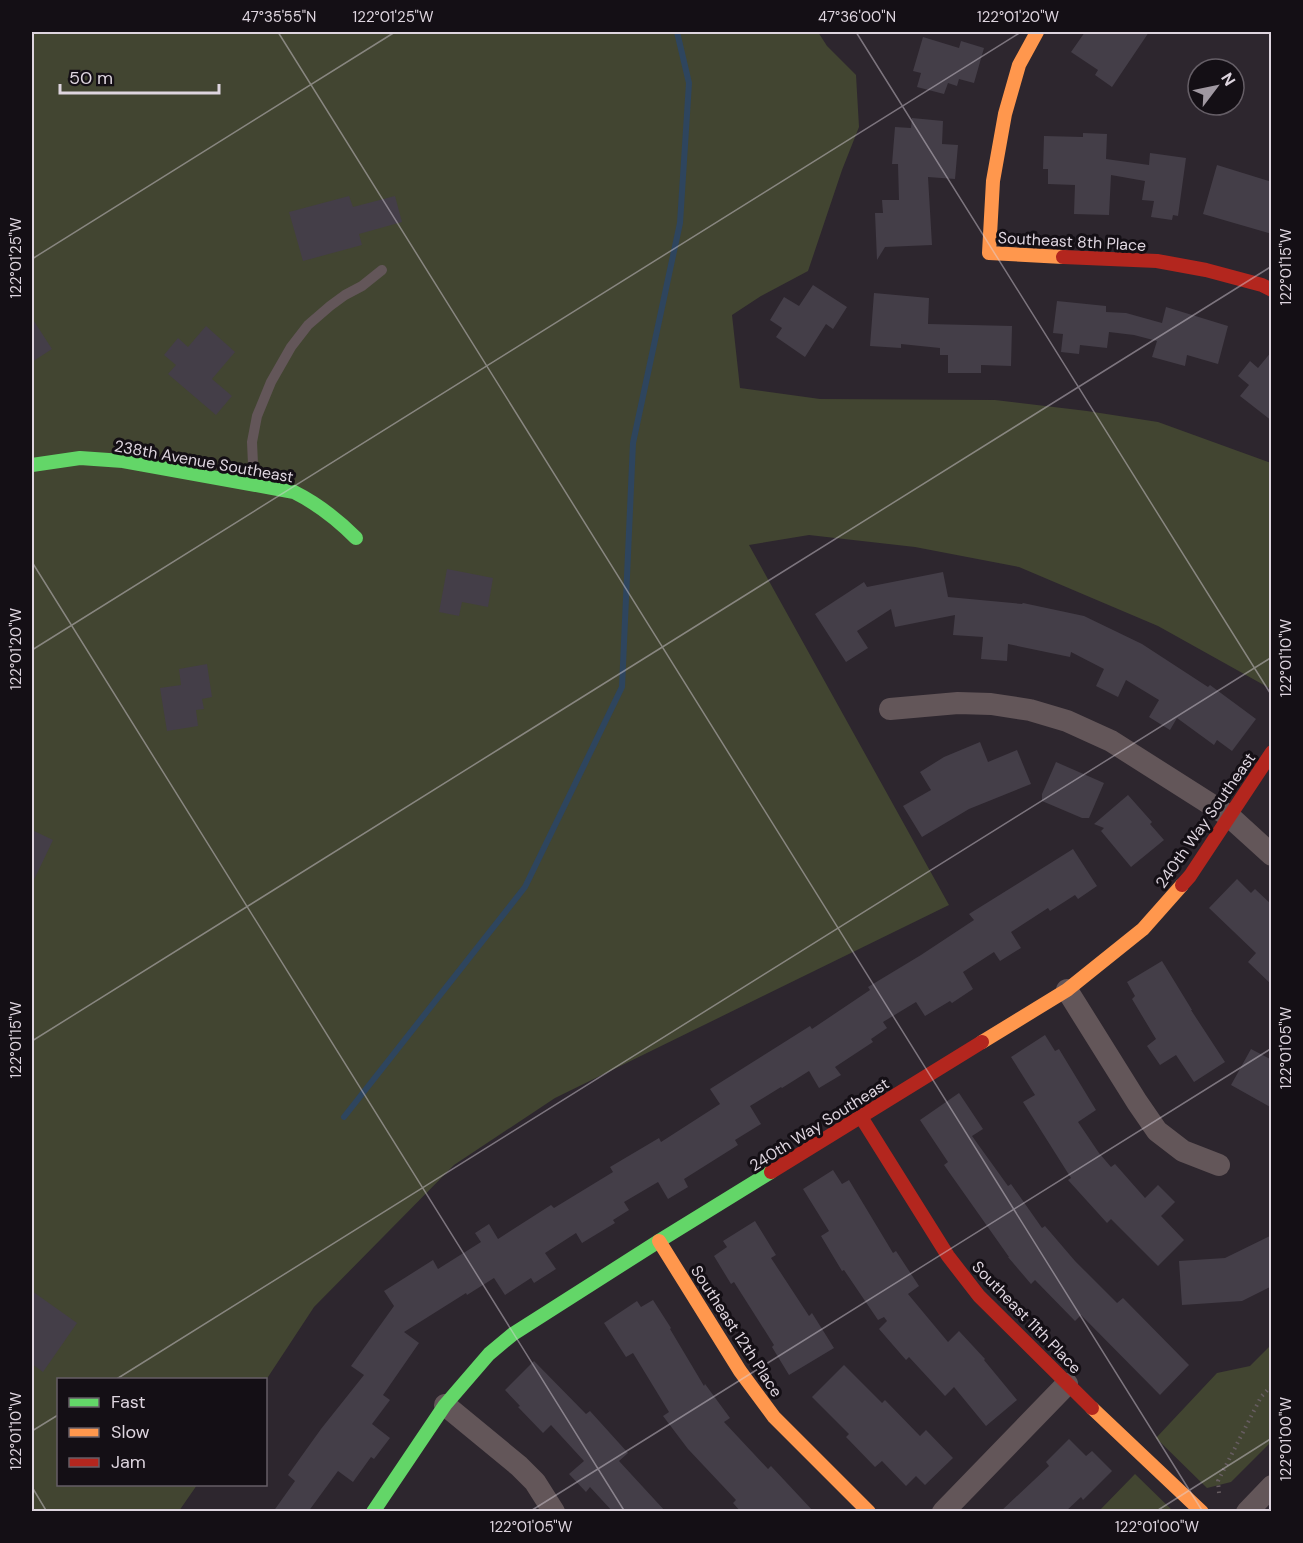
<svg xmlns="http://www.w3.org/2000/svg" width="1303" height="1543" font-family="'DM Sans',sans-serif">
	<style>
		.green { fill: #424531 }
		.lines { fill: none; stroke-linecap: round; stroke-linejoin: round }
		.stream { stroke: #2e455e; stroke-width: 6 }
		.building { fill: #443e48 }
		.path { stroke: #675d61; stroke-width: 4; stroke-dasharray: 1.5 4.5; stroke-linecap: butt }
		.lane { stroke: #635659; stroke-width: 10 }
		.street { stroke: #635659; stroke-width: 22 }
		.fast { stroke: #63d668; stroke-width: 14 }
		.slow { stroke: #ff974d; stroke-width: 14 }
		.jam { stroke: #b3261e; stroke-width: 14 }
		.ticks { fill: none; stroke: #ded5df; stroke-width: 1.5; stroke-opacity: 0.45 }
		.labels { text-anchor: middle; stroke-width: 6; stroke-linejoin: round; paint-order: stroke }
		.street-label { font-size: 16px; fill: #ded5df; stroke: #140f15 }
		.neatline { fill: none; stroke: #ded5df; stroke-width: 2 }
		.ticks-label { font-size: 15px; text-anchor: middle; fill: #ded5df }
	</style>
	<rect width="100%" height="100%" fill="#2d262e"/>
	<path class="green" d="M32,32h786l9,14 29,29 3,52 -17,43 -34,101 -47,25 -29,19 8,73 80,11 175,1 92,11 71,11 113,41v226l-113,-63 -139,-59 -104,-20 -106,-12 -60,10 200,360 -394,193 -101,67 -140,142 -48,73h-208v104l139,1 -18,26h-147z
		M1271,1345v97l-40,40 -24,6 -51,-50 61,-65 33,-7z
		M1135,1474l38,37h-74z"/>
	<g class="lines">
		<path class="stream" d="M344,1117l181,-230 97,-200 11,-244 47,-220 9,-140 -12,-51"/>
	</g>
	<path class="building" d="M1085,32h64l-37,55 -17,-12 3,-5 -27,-18z
		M923,37l36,11 2,-7 23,7 -10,35 -15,-4 -2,7 -9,-3 -4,11 -27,-7 4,-14 -8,-2z
		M912,118l31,3 -1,23 16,1 -3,34 -27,-2 4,68 -47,2 -8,13 -2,-47h8l-1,-13h17l-1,-36h-6l3,-37 16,1z
		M1083,133l24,1 -1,25 43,6 1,-12 36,5 -8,58 -5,-1 -1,5 -21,-3 3,-16 -12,-1 3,-19 -34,-6 -2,40 -35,-1 1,-29 -27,-1v-15h-5l1,-33 39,1z
		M1217,165l55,17v52l-69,-20z
		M349,196l4,11 42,-11 7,26 -43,12 3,11 -59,16 -14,-49z
		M813,285l34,22 -14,22 -7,-5 -21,33 -29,-20 6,-9 -12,-8 14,-23 15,9z
		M874,293l55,5 -1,26 84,2 -1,40 -30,-1v8h-33v-18h-8v-7l-39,-4v4l-31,-2z
		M1057,301l49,5v6l20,1 36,10 4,-16 62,19 -10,38 -31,-9 -2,11 -33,-9 5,-16 -23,-6 -25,-3 -2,16 -27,-3 -1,9 -18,-2 2,-18 -10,-1z
		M32,318l20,31 -20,13z
		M206,326l29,26 -23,27 20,17 -16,19 -48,-41 8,-9 -12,-10 14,-17 10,9z
		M1272,351v70l-32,-25 9,-11 -11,-9 12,-15 8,7z
		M447,569l46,9 -5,29 -26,-5 -3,14 -20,-4z
		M943,572l5,25 74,7 1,-1 61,13 58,28 66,43 2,-2 46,34 -24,32 -15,-11 -3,5 -37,-27 -7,12 -21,-13 10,-17 -33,-20 -8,17 -22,-11 8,-17 -33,-17 -1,5 -62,-13 -1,17 -26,-2 2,-22 -30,-2 2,-20 -60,12 -4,-18 -34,22 11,17 -22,14 -31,-48 49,-32 3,5z
		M207,664l5,33 -10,2 2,10 -8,1 2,16 -31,5 -7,-43 21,-3 -2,-16z
		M980,742l8,20 29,-12 14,34 -62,25 -47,28 -19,-31 28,-16 -11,-18 24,-15z
		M1056,762l48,21 -15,35h-7l-40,-17v-7z
		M1128,795l24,27 -2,2 14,16 -33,27 -30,-36 3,-3 -10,-4z
		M32,830l21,10 -21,44z
		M1073,849l24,37 -19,13 -3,-4 -25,16 -2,-3 -37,24 10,16 -21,13 -6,-9 -31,20 10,17 -21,14 -2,-2 -25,15 -9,-14 -33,20 4,6 -16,11 2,3 -38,25 6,8 -22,13 -10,-17 -27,17 -1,-1 -31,19 11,18 -26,16 3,5 -54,34 4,8 -20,12 -10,-17 -34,20 5,8 -16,10 2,3 -33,20 -6,-10 -31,20 11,16 -22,14 -3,-5 -26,17 -11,-17 -27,17 -1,-2 -62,39 15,11 -36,52 7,5 -18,24 18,14 -16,21 -3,-2 -18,25 -15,-11 -30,41h-35l22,-31 -7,-6 33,-46 43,-54 -13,-9 43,-60 -10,-15 49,-31 5,9 43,-27 -6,-9 14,-9 9,15 53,-34 3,3 59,-36 -3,-5 49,-29 2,4 59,-38 -10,-15 100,-63 2,3 58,-39 -2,-3 53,-32 53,-35 -5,-6z
		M1237,879l14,14 4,-4 17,16v80l-24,-23 8,-9 -47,-45z
		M1162,961l30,49h-1l34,52 -31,20 -18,-27 -16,10 -13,-19 9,-7 -24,-40 3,-3 -8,-14z
		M1045,1035l10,16 4,-2 37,61 -18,12 21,31 12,14 4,-3 30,34 13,-13 17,17 -14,14 23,24 -26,26 -47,-47 -4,4 -39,-43 3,-2 -48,-76 12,-7 -24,-38z
		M1251,1049l21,11v48l-41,-23z
		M959,1093l24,36 -11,7 36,50 3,-2 31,44 3,-2 30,35 42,42 6,-5 66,67 -29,30 -79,-80 -6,6 -40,-41 -4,4 -23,-27h1l-65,-92 4,-3 -28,-42z
		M833,1170l9,14 7,-4 44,73 3,-2 23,35 -11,8 40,48 11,-11 26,28 -1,1 33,40 -31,26 -32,-39 -9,9 -36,-39 -3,3 -27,-31 8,-8 -3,-4 -6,3 -34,-50 -2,1 -21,-35 8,-5 -26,-42z
		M755,1221l21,34 -5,3 38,58 3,-3 22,35 -45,27 -17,-28 2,-2 -40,-63 -3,2 -17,-28 13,-9 -4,-6z
		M1272,1235v51l-30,15 -60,4 -3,-44 46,-3z
		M32,1291l45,32 -34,49 -11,-8z
		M653,1300l18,28 -1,1 34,57 1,-2 25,34 -6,4 44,47 3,-3 43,46h-73l-8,-9 3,-3 -48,-51 -25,-33 6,-4 -36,-59 -7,4 -22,-34 33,-22 4,6z
		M534,1361l52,53 4,-3 38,42 -9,8 47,51h-53l-23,-25 -4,5 -17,-18 15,-13 -33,-36 -8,8 -25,-26 2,-1 -15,-16z
		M844,1365l38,38 3,-3 35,36 6,-6 27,28 -28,27 -9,-9 -10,10 -24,-25 -7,6 -29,-30 3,-3 -37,-37z
		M1069,1439l17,17 6,-5 20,20 -29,29 -2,-3 -16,15h-65l49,-46 -3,-4z"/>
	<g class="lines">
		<path class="path" d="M1219,1493l-1,-12 43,-84 11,-12"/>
		<path class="lane" d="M249,481l4,-17 -1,-22 5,-26 14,-34 20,-35 17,-22 22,-19 15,-11 17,-9 20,-16"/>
		<path class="street" d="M890,709l68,-6 33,1 39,6 37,11 44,20 118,75 43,39
			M1067,990l70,112 20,29 26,20 36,14
			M445,1405l74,61 16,16 19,30
			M943,1512l124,-128
			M1247,1512l25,-26"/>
		<path class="fast" d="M32,465l48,-7 43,3 171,31c24,12 43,27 62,46
			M373,1512l72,-107 44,-51 24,-20 146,-93 112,-69"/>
		<path class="slow" d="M1037,32l-18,33 -14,49 -12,67 -4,72 74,4
			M982,1042l85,-52 76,-61 39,-44
			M659,1241l81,130 34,46 95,95
			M1092,1408l110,104"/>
		<path class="jam" d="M1063,257l94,4 49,9 56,15 10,5
			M1182,885l8,-9 82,-124
			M861,1117l87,139 31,40 113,112
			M771,1172l211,-130"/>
	</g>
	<path class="ticks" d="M278,32l925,1480M856,32l416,664M32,259l363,-227M32,562l593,950M32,650l989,-618M32,1041l1240,-775M115,1380l1157,-723M32,1431l26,-16M32,1487l15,25M529,1512l743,-464M1155,1512l117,-74"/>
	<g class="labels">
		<g class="street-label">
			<text transform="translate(1072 241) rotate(3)" y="6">Southeast 8th Place</text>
			<text transform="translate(204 461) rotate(10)" y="6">238th Avenue Southeast</text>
			<text transform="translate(1205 820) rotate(-55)" y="6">240th Way Southeast</text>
			<text transform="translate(819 1124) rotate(-32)" y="6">240th Way Southeast</text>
			<text transform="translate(1027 1317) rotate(46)" y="6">Southeast 11th Place</text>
			<text transform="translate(737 1331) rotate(57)" y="6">Southeast 12th Place</text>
		</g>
	</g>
	<rect width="1303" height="1543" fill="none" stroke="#140f15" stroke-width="66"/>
	<rect x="57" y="1378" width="210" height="108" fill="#140f15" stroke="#655e66" stroke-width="1.5"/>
	<rect x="69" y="1398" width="30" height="9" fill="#63d668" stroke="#655e66" stroke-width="1.5"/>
	<text x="111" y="1408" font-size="18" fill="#ded5df">Fast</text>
	<rect x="69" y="1428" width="30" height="9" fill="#ff974d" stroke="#655e66" stroke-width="1.5"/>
	<text x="111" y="1438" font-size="18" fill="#ded5df">Slow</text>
	<rect x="69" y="1458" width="30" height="9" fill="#b3261e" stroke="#655e66" stroke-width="1.5"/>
	<text x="111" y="1468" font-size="18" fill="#ded5df">Jam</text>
	<g transform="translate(1216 87) rotate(58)"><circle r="28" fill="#140f15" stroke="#655e66" stroke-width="1.5"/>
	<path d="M0-4.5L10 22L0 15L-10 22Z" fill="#a098a1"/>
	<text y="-9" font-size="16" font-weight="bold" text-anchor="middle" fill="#ded5df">N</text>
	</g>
	<path d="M60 84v9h159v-9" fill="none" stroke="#ded5df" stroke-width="3"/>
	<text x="69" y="84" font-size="18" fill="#ded5df" stroke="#140f15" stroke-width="4.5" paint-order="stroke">50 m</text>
	<rect x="33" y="33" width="1237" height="1477" class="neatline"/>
	<g class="ticks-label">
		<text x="279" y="22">47°35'55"N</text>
		<text x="393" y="22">122°01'25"W</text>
		<text x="857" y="22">47°36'00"N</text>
		<text x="1018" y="22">122°01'20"W</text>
		<text transform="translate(16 258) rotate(-90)" y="5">122°01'25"W</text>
		<text transform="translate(1286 267) rotate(-90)" y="5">122°01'15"W</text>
		<text transform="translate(16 649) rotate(-90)" y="5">122°01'20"W</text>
		<text transform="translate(1286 658) rotate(-90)" y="5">122°01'10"W</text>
		<text transform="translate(16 1040) rotate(-90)" y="5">122°01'15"W</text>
		<text transform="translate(1286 1048) rotate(-90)" y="5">122°01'05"W</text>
		<text transform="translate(16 1431) rotate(-90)" y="5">122°01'10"W</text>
		<text transform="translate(1286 1439) rotate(-90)" y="5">122°01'00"W</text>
		<text x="531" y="1532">122°01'05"W</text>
		<text x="1157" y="1532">122°01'00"W</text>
	</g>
</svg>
